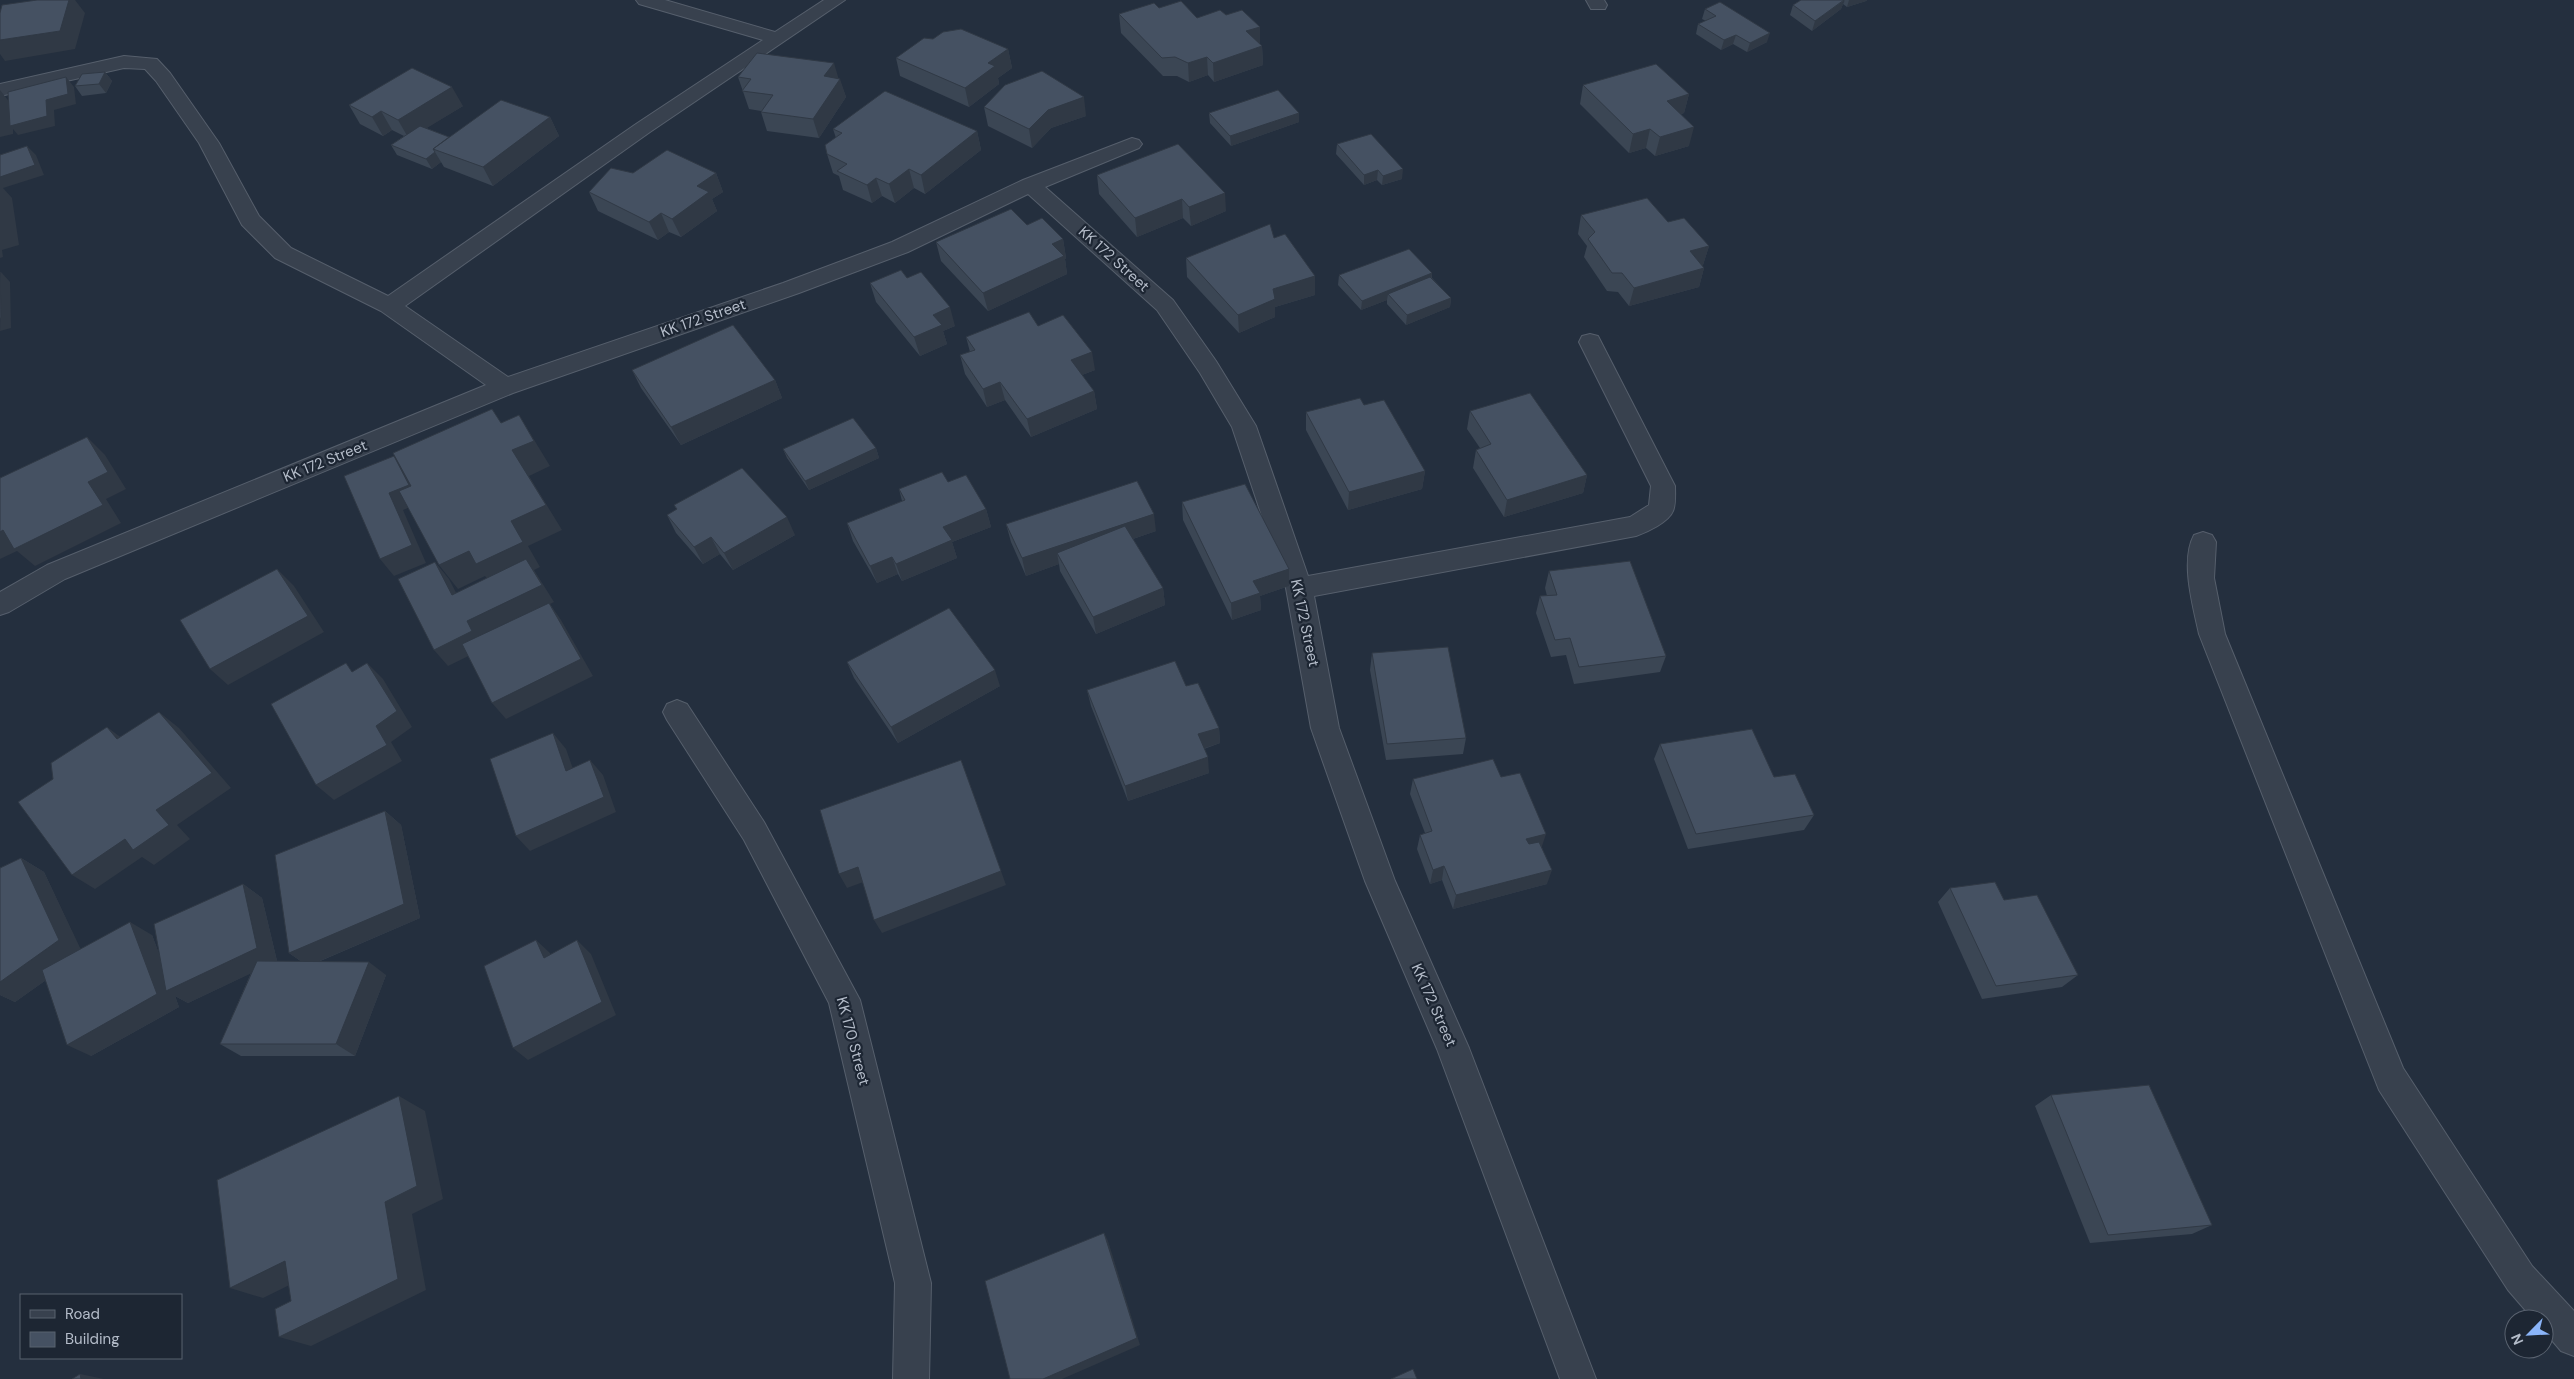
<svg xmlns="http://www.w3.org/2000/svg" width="2574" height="1379" font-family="'DM Sans',sans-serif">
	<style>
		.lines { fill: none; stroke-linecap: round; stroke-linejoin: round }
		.street-casing { stroke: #565f6c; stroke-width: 2 }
		.street { fill: #38414e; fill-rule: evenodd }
		.wall { fill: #3b4654 }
		.shaded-wall { fill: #303945 }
		.building { fill: #455162; stroke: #303945 }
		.labels { text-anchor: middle; stroke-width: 4.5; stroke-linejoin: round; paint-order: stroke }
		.street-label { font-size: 15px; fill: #b4bcc9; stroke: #1d2633 }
	</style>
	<rect width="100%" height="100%" fill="#242f3e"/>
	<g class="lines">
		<g class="street-casing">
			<path id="street" d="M636,0h29l110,32 49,-32h21l-195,132 -245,174 103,71 275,-94 109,-41 131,-62 109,-42 7,2 3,4 -3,4 -94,39 128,113 43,61 40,65 52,150 322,-59 19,-12 2,-19 -72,-144 3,-6 8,-2 8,2 77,150c0,8 1,18 -2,25 -4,11 -26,21 -37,25l-322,60 25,132 56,153 74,167 127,331h-36l-123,-330 -72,-168 -54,-153 -25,-140 -54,-161 -32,-54 -43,-63 -129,-116 -120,58 -109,41 -286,100 -448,186 -56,33 -9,3v-23l47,-27 439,-180 -105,-74 -106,-53 -33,-33 -43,-82 -43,-62 -11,-12 -21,-1 -124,28v-12l124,-28 33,3 13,14 49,70 40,73 32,32 97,48 248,-172 127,-84 -124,-36z
				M1586,0h18l3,5 -2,4h-14z
				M2203,532l9,3 4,7 -2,36 11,56 178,434 129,198 42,45v45l-13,-5 -17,-20v-12h-11l-25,-29 -129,-200 -180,-456c-6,-28 -19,-73 -5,-99z
				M677,700l10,4 77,118 96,178 71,283 -2,96h-36l2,-96 -66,-280 -85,-163 -77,-120 -4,-8 4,-8z"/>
		</g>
		<use href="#street" class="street"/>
	</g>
	<path class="wall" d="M1801,0h66l-1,1 -19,6 -4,-3 -2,5 -29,22 -22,-16 3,-10z
		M1159,8l38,10 29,-3 34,12v17l2,2 1,19 -49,17 -6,-7 -19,7 -12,-6h-14l-42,-43 -2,-19z
		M1705,9l62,33 -20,10 -14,-8 -12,6 -25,-16 2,-10 8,-3 -4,-2z
		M1008,49l4,19 -14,10 1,6 -30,23 -69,-31 -4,-18z
		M105,72l7,9 -6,12 -24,3 -7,-10z
		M738,77l101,1 7,19 -27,41 -52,-7 -6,-19v-1l-12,-2z
		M1583,85l106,9 -5,19 -3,1 8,32 -34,10 -9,-8 -17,5 -49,-49z
		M349,105l114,1 -37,22 23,9 101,-20 9,19 -66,50 -49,-19 -3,-5 -9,7 -35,-14 -6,-10 13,-9 -12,-6 -9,6 -23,-12z
		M984,107l102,9 -35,12 -19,20 -44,-22z
		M1209,113h90v9l-68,24 -21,-23z
		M833,129l144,2 4,19 -56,44 -11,-6 -19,15 -13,-7 -10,7 -29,-13 -4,-14 -6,-3 -6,-19 9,-16z
		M1337,144l65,35 -20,6 -5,-5 -13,5 -28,-31z
		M633,173h83l7,19 -11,7 5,12 -36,26 -12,-5 -11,8 -60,-29 -9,-19z
		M1097,175l129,36 -35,15 -8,-8 -46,19 -38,-43z
		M1581,215l87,7 41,24 -6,19h-1l2,3 -5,19 -70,19 -11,-14 -11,-1 -23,-34 3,-11 -9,-12z
		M1027,225l36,14 3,19 -1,1 2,15 -79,37 -47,-50 -5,-19z
		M1274,238l41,57 -40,12v10l-36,16 -52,-56 -1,-19z
		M1432,273v5l19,20 -1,9 -44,18 -19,-21v-4l-26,10 -23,-25 1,-10z
		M907,278l48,48 -12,5 4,13 -27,12 -44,-54 -6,-19z
		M1038,326l57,44 -13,5 12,16 3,18 -66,28 -26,-37 -18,7 -22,-33 -5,-19 10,-3 -4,-15z
		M632,370l143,10 7,18 -101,47 -40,-57z
		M1364,405l61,66 -3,18 -74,21 -42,-80v-18z
		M1470,411l117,64 -4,18 -79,24 -31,-49 3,-18 4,-2 -13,-19z
		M876,448l3,10 -70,32 -22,-32 -4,-9z
		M948,482l38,27 5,18 -39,15 5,16 -55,23 -4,-7 -21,9 -24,-42 -6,-18 55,-22 -3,-12z
		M1182,502l107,84 -29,10 1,14 -29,10 -49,-100z
		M674,505l121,30 -62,35 -13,-16 -17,10 -27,-31 -9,-18 10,-5z
		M1006,524l150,7 -23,8 30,49 2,17 -69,29 -36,-63 -1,-7 -33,12 -15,-34z
		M1549,571l117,85 -6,16 -86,12 -8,-29 -15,2 -15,-44 4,-17h7l-2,-8z
		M1372,653l94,85 -3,16 -77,6 -16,-90z
		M847,662l153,24 -102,57 -44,-65z
		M1087,690l132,38 1,15 -16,6 5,24 -81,28 -37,-95z
		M1660,744l114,33 40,38 -10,15 -116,19 -34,-90z
		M1501,777l41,70 5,37 -94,25 -11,-29 -12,4 -13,-35 3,-14 5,-2 -15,-39 3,-15z
		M385,811l16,14 19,93 -102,44 68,13 -31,81h-114l-21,-12 31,-71 -63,30 -13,-7 4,11 -88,49 -45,-76 -31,22 -15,-7v-127l21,-10 23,14 36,77 72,-14 7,19 84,-70 19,14 15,63h-1l26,1 -13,-9z
		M1950,888l54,12 74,75 -16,12 -80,12 -44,-97z
		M2051,1095l161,130 -20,9 -102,9 -55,-137z"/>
	<path class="shaded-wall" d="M69,0h6l10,13 -10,36 -70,12 -5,-7v-14z
		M1845,0l-4,9 -29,22 3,-10z
		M1849,0h18l-1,1 -19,6z
		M1260,27v18l-14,-14z
		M1770,33l-3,9 -20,10 3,-9z
		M1736,35l-3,9 -12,6 3,-10z
		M1262,46l1,19 -49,17 -1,-19z
		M1008,49l4,19 -14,10 1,6 -30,23 -4,-19 23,-25z
		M1207,57l1,18 -19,7 -1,-19z
		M834,63l5,17 1,-1 6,18 -27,41 -6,-19 11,-43z
		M105,72l7,9 -6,12 -7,-9z
		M66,77l8,10 2,17 -22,6 1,16 -37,9 -5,-6v5l-13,3v-47l11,14 35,-4z
		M452,87l11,19 -54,33 -11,-19z
		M1689,94l-5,19 -22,7 5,-19z
		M1084,97l2,19 -35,12 -19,20 -3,-19 19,-19z
		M381,111l11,19 -9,6 -11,-19z
		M1299,113v9l-68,24 -1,-10z
		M550,117l9,19 -66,50 -10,-19z
		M1694,127l-5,19 -34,10 5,-19z
		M1650,129l-4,19 -17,5 4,-19z
		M977,131l4,19 -56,44 -4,-19z
		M27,146l9,9 8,20 -41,13 9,10 7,47 -17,5 1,7 -3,1v-81z
		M435,152l6,10 -9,7 -6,-10z
		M909,169l5,19 -19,15 -6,-19z
		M1403,169l-1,10 -20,6 1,-9z
		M1378,170l-1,10 -13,5v-10z
		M716,173l7,19 -11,7 5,12 -36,26 -9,-18 25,-33z
		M876,178l6,18 -10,7 -5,-18z
		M1225,193l1,18 -35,15 -2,-19z
		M1182,199l1,19 -46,19 -2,-19z
		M661,213l8,19 -11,8 -9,-18z
		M1063,239l3,19 -1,1 2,15 -79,37 -5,-18 69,-49z
		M1709,246l-6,19 -19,5 6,-19z
		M1704,268l-5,19 -70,19 5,-18z
		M1,272l9,10 1,46 -11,3z
		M1432,273l-1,10 -43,11 -1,6 -26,10 1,-9z
		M1315,276v19l-40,12v10l-36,16 -1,-18 35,-26z
		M1451,298l-1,9 -44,18 1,-10z
		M950,307l5,19 -12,5 4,13 -27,12 -6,-19 19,-22z
		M1092,352l3,18 -21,8 -3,-18z
		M775,380l7,18 -101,47 -10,-18z
		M1000,382l5,18 -18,7 -4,-18z
		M1094,391l3,18 -66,28 -4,-18z
		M519,415l31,51 -21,10 33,54 -34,16 12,21 -6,3 20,32 -4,2 11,16 32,56 -87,43 -14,-16 -7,-55 -37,18 -14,-16 33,-29 28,-32 -10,-13 -27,13 -19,-24 72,-44 1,-71z
		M87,437l18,18 21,34 -20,10 15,24 -86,43 -18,-15 -17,8v-27l88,-50z
		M876,448l3,10 -70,32 -4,-9z
		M395,455l27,47 -19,8 23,53 -32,13 -14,-17z
		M1425,471l-3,18 -74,21 1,-18z
		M1587,475l-4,18 -79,24 3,-17z
		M986,509l5,18 -39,15 5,16 -55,23 -6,-17 47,-37z
		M1154,514l2,17 -94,32 -5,-10 2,11 -33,12 -4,-18z
		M787,517l8,18 -62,35 -9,-17z
		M711,537l9,17 -17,10 -9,-17z
		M892,557l6,17 -21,9 -7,-17z
		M435,562l14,17 17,33 -14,-17z
		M277,569l17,17 30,46 -96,53 -18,-16z
		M1289,569v17l-29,10 1,14 -29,10 -1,-17 22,-22z
		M1163,588l2,17 -69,29 -3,-17z
		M367,663l16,16 29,48 -21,15 11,19 -68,39 -18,-15 60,-59z
		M995,670l5,16 -102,57 -7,-16z
		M159,712l20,16 52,60 -54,37 13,14 -36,26 -12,-8 -47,32 -23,-14z
		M107,727l20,15 -10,-3z
		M1219,728l1,15 -21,7 -1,-16z
		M553,733l13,16 13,37 -13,-15z
		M1208,757l1,16 -81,28 -3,-15z
		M590,760l13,15 13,37 -86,39 -14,-15z
		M961,760l45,125 -124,48 -8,-13z
		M385,811l16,14 19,93 -112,48 -19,-13z
		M1546,834l-5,15 -20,5 5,-15z
		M21,858l23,14 39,82 -68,48 -15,-7v-13z
		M1444,866l-2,14 -12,4 3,-14z
		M858,867l8,14 -19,7 -8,-14z
		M1552,870l-5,14 -94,25 3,-14z
		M243,884l19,14 15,63 -89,42 -13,-7 4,11 -88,49 -24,-11 63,-123 22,13 20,53z
		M536,940l14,13 8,18 -14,-13z
		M577,940l14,14 25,61 -88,45 -15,-12z
		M369,962l17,13 -31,81 -19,-12z
		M399,1096l26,15 18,88 -31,15 14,76 -115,56 -32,-9 106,-135z
		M1104,1233l4,8 32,104 -78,34h-19z
		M285,1261l31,11 -53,26 -33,-10z
		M80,1374l24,5h-23z"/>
	<path class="building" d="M37,0h32l-9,31 -60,9v-27l2,-8z
		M1801,0h43l-29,21 -22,-16z
		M1181,1l16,17 23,-8 6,5 16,-5 18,17 -14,4 16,15 -49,17 -6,-6 -19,6 -13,-6 -13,1 -43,-44 35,-11 5,5z
		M1720,2l50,31 -20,10 -14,-8 -12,5 -26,-16 18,-8 -11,-7z
		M961,29l47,20 -20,14 7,3 -30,22 -69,-30 28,-20 9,1 10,-7z
		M757,53l77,10 -10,13 16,3 -27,40 -52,-7 12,-17 -31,-4 9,-12 -13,-2z
		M1656,64l33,30 -22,7 27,26 -34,10 -10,-8 -17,5 -50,-49z
		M412,68l40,19 -54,33 -17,-9 -9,6 -23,-12z
		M1042,71l42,26 -36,13 -19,19 -45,-22 21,-22z
		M105,72l-6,12 -24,2 7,-12z
		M66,77l2,17 -22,6 1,16 -37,10 -2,-34z
		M1278,90l21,23 -69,23 -21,-23z
		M885,91l92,40 -56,44 -12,-6 -20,15 -13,-6 -9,7 -30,-14 10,-7 -20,-10 -2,-9 17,-12 -9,-4z
		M501,100l49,17 -67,50 -50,-18z
		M420,126l29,11 -16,12 2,3 -9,7 -35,-14z
		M1371,134l32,35 -20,7 -5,-6 -14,5 -27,-31z
		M1178,144l47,49 -36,14 -7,-8 -47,19 -38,-43z
		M27,146l8,19 -35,12v-22z
		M667,150l49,23 -19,13 12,6 -37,27 -11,-6 -12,9 -60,-30 22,-24 22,5z
		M1647,198l21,24 16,-4 25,28 -19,5 14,17 -70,20 -12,-15h-10l-24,-34 7,-7 -14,-17z
		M1011,209l16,16 15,-7 21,21 -11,5 12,12 -81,37 -47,-51z
		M1270,224l4,14 11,-4 30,42 -42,13 2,10 -37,16 -52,-57z
		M1409,249l23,24 -70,28 -23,-26z
		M901,270l6,8 14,-6 29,35 -17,8 9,10 -28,12 -44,-54z
		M0,272l1,46h-1z
		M1430,277l21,21 -44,17 -19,-21z
		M1029,312l9,14 25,-11 29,37 -21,8 23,31 -67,28 -27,-37 -17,7 -23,-34 15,-5 -9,-13z
		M733,325l42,55 -104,47 -39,-57z
		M1530,393l57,82 -80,25 -31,-50 15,-6 -21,-33z
		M1360,398l4,7 20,-5 41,71 -76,21 -43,-80z
		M492,409l9,14 18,-8 15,26 -22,9 34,55 -35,16 12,21 -47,22 -7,-13 -30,14 -40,-74 12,-5 -18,-33z
		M853,418l23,30 -71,33 -22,-32z
		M87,437l21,35 -20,10 15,23 -89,44 -11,-19 -3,2v-54z
		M394,456l15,29 -20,8 23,52 -32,14 -36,-83z
		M742,468l45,49 -63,36 -13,-16 -17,10 -27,-32 10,-6 -3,-4z
		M942,472l6,10 18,-7 20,34 -43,18 9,13 -56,24 -4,-7 -22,9 -23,-43 58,-23 -6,-11z
		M1137,481l17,33 -132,44 -16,-34z
		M1245,484l44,85 -36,12 7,12 -29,10 -49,-101z
		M1125,526l38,62 -70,29 -36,-64z
		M526,559l16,26 -75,36 5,10 -38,19 -36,-71 37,-17 17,33z
		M1630,561l36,95 -87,11 -9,-29 -15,2 -15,-44 17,-1 -8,-24z
		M277,569l31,47 -98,53 -30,-49z
		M549,603l32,56 -89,44 -30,-59z
		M949,608l46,62 -104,57 -44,-65z
		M1448,647l18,91 -79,6 -15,-91z
		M1175,661l11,25 12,-3 21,45 -21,6 10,23 -83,29 -38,-96z
		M346,663l6,9 15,-9 30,48 -21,15 11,19 -71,40 -45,-81z
		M159,712l53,61 -56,37 13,15 -36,25 -8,-11 -53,36 -54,-73 35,-23 -2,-16 56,-36 10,12z
		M1752,729l22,48 21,-3 19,41 -118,19 -36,-90z
		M553,733l13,38 24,-11 14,37 -88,39 -26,-77z
		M1493,759l8,18 19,-4 26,61 -20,5 3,5 10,-2 13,28 -96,25 -12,-29 -11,4 -13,-35 12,-4 -19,-52z
		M961,760l40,111 -127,49 -16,-53 -19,7 -19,-64z
		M385,811l19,93 -115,49 -14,-98z
		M21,858l38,82 -59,42v-114z
		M1995,882l9,18 33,-5 41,80 -82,11 -46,-98z
		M243,884l14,64 -91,43 -12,-67z
		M130,922l27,72 -90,51 -25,-75z
		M536,940l8,18 33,-18 25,62 -89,46 -29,-82z
		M257,961l112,1 -33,82h-116z
		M2149,1085l63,140 -104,10 -57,-140z
		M399,1096l18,90 -32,16 13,77 -119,58 -4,-28 16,-8 -6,-40 -55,27 -13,-108z
		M1104,1233l33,105 -94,41h-33l-25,-98z
		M1413,1369l4,10h-26z
		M80,1374l1,5h-9z"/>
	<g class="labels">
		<g class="street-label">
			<text transform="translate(1114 259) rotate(42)" y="5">KK 172 Street</text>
			<text transform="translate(703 318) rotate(-19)" y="5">KK 172 Street</text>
			<text transform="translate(325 461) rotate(-22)" y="5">KK 172 Street</text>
			<text transform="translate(1305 623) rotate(78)" y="5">KK 172 Street</text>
			<text transform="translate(1434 1005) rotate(66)" y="5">KK 172 Street</text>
			<text transform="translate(853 1041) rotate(75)" y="5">KK 170 Street</text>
		</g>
	</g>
	<rect x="20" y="1294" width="162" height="65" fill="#1d2633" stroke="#59626f"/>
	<rect x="30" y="1310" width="25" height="8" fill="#38414e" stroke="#59626f"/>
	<text x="65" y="1319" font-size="15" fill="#b4bcc9">Road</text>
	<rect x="30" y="1332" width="25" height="15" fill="#455162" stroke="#59626f"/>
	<text x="65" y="1344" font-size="15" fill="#b4bcc9">Building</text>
	<g transform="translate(2529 1334) rotate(246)"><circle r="24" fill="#1d2633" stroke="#59626f"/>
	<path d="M0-4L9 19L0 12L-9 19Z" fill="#8ab4f8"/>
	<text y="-8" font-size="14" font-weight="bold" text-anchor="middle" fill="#b4bcc9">N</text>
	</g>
</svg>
